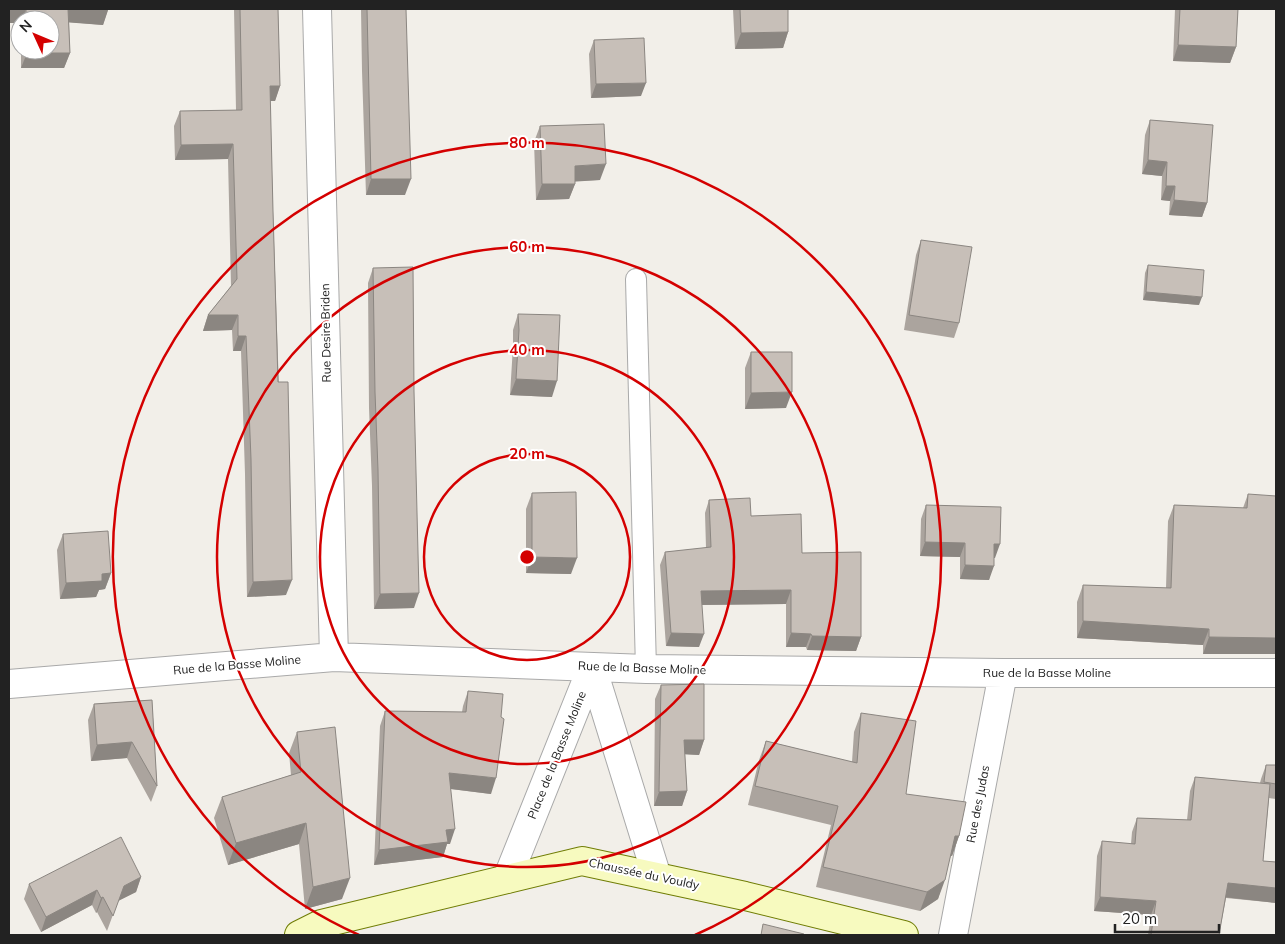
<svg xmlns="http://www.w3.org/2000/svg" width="1285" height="944" font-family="Mulish,sans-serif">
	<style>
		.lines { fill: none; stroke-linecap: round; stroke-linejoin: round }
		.lane-casing { stroke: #a9a9a9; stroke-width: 22 }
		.street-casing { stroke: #a9a9a9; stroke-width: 30 }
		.secondary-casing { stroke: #707d05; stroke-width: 30 }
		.lane { stroke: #fff; stroke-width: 20 }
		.street { stroke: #fff; stroke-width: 28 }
		.secondary { stroke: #f7fabf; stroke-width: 28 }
		.wall { fill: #aba49e }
		.shaded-wall { fill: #8b8681 }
		.building { fill: #c7bfb8; stroke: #8b8681 }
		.ring { fill: none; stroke: #d40000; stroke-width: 2.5 }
		.labels { text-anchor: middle; stroke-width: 4; stroke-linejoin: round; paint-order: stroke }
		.street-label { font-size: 12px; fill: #222; stroke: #fff }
		.centre { fill: #d40000; stroke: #fff; stroke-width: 2.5 }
		.ring-label { font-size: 15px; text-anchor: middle; font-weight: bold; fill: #d40000; stroke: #fff; stroke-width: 4; stroke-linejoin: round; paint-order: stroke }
	</style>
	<rect width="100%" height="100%" fill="#f2efe9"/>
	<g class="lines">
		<g class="lane-casing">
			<path id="lane" d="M636,279l10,390"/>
		</g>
		<g class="street-casing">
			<path id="street" d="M317,9l17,648
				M9,684l325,-27 312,12 357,4h273
				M507,879l85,-212 65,210
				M953,935l50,-262"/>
		</g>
		<g class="secondary-casing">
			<path id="secondary" d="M299,935l22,-11 261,-63 163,35 159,39"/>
		</g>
		<use href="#lane" class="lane"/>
		<use href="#street" class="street"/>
		<use href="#secondary" class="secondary"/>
	</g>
	<path class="wall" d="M9,9l99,1 -5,15 -34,-3 1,31 -6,15h-43v-18h29v-30h-30z
		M234,9h44l2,77 -5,15h-5l3,110 13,384 -39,2 -2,-123 -4,-123h-8l-1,-21 -29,1 5,-16 23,-29 -3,-127 -53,1 -1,-34 6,-15 56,-1z
		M361,9h45l-1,186h-39l-4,-124z
		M733,9h55v23l-5,16 -48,1z
		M1175,9h63l-2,38 -6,16 -57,-2z
		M594,40l47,56 -50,2 -2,-44z
		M1150,120l57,83 -5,14 -33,-2 1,-14 -9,-1 1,-24 -20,-2 3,-39z
		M540,126l60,54 -25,1v3l-6,15 -33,1 -2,-58z
		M921,240l38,83 -5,15 -50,-8 12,-75z
		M1148,265l51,40 -56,-5 2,-27z
		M373,268l41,123v217l-40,1 -2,-123 -3,-78 -1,-125z
		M518,314l34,83 -42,-2 3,-49v-16z
		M751,352l35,56 -41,1v-41z
		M532,493l39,81 -45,-1v-64z
		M1248,494l28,160h-73v-9l-126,-7v-36l6,-17 83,3 2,-67 6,-16 69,3z
		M709,500l42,16 51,37 59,84 -5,14 -49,-1 -1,-3h-20v-43l-84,1 -3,42 -33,-1 -6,-81 5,-13 41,-4 -1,-35z
		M926,505l69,53h-1l-5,22 -29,-1v-22l-40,-1 1,-37z
		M63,534l48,39 -6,16 -6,1 -3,7 -36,2 -3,-49z
		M661,685l43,55 -5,15 -14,-1 2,37 -5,15h-28l1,-107z
		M468,691l23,103 -40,-5 -1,55h-3l-4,13 -69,8 6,-139 5,-15 77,1 1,-6z
		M152,700l5,86 -6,16 -24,-44 -36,3 -3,-41 6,-16z
		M861,713l45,81 53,42 -7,20 -1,-1 -13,44 -18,12 -104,-24 15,-62 -83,-20 11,-45 7,-19 86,21 2,-30z
		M297,732l45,167 -37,10 -6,-65 -71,21 -14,-47 8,-21 69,-22 -2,-22z
		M1266,765h10v34l-7,-1 -6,63 13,1v41l-50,-5 -7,37h-71l3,-20 -57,-4 3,-55 5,-15 29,3 1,-12 5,-14 50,2 3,-29 5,-14 65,6 1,-4z
		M141,877l-5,15 -18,9 -11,30 -10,-19 -1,1 -4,-8 -51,27 -17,-33 5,-15z"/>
	<path class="shaded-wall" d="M9,9h17l-4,11h-2v3h-11z
		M67,9h30l11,1 -5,15 -40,-3z
		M788,32l-5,16 -48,1 6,-16z
		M1178,45l58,2 -6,16 -57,-2z
		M27,53h43l-6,15h-43z
		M646,83l-5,13 -50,2 5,-14z
		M270,86h10l-5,15h-10z
		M233,144l-5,15 -53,1 6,-15z
		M1148,160l19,2 -5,14 -20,-2z
		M606,164l-6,16 -31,2 6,-16z
		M371,179h40l-6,16h-39z
		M542,184h33l-6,15 -33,1z
		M1166,186h9l-5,15 -9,-1z
		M1174,200l33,3 -5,14 -33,-2z
		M1146,292l56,5 -3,8 -56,-5z
		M208,315h30l-6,15 -29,1z
		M238,336h8l-5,15h-8z
		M516,379l41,2 -5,16 -42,-2z
		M792,392l-6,16 -41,1 6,-16z
		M925,542l40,1 -5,14 -40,-1z
		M994,544h6l-5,14h-6z
		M532,557l45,1 -6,16 -45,-1z
		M965,565l29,1 -5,14 -29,-1z
		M111,573l-6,16 -6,1 -3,7 -36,2 6,-16 36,-9z
		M292,580l-6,15 -39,2 6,-15z
		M791,590l-5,14 -90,1 5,-14z
		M419,593l-5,15 -40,1 6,-15z
		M1083,621l126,8 -6,16 -126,-7z
		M671,633l33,1 -5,13 -33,-1z
		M791,633l20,1 -5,13h-20z
		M812,636l49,1 -5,14 -49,-1z
		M1209,637l67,1v16h-73z
		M684,740h20l-5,15 -20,-1z
		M132,742l-5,16 -36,3 6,-16z
		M449,773l47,5 -5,16 -48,-6z
		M687,791l-5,15h-28l5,-14z
		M306,823l-7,21 -71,21 8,-22z
		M455,829l-5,15h-3l-4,13 -69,8 5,-15 67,-20z
		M955,836h4l-7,20 -4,-1z
		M141,877l-5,15 -18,9 6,-15z
		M350,878l-8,21 -37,10 8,-22z
		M945,880l-7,19 -18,12 7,-19z
		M1228,883l48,5v15l-53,-6z
		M97,890l-5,15 -51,27 5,-15z
		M103,897l-6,15 -1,1 5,-15z
		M1100,897l56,4 -5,14 -57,-4z"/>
	<path class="building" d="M26,9h42l2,44h-43v-3h23v-30h-24z
		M240,9h38l2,77h-10l3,125 5,171h10l4,198 -39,2 -2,-123 -5,-123h-8v-21h-30l29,-36 -4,-135 -52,1 -1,-34 62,-1z
		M367,9h39l5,170h-40z
		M740,9h48v23l-47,1z
		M1180,9h58l-2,38 -58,-2z
		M644,38l2,45 -50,1 -2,-44z
		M1150,120l63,5 -6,78 -33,-3 1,-14h-9l1,-24 -19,-2z
		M604,124l2,40 -31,2v18h-33l-2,-58z
		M921,240l51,7 -13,76 -50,-8z
		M1148,265l56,5 -2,27 -56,-5z
		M413,267l1,124 5,202 -39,1 -2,-124 -3,-78 -2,-124z
		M518,314l42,1 -3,66 -41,-2 3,-49z
		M751,352h41v40l-41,1z
		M576,492l1,66 -45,-1v-64z
		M1248,494l28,2v142l-67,-1v-8l-126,-8v-36l88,3 3,-83 73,3z
		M750,498l1,18 50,-2 1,39 59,-1v85l-49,-1 -1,-2 -20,-1v-43l-90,1 3,43 -33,-1 -6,-81 46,-5 -2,-47z
		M926,505l75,2 -1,37h-6v22l-29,-1v-22l-40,-1z
		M108,531l3,42 -9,1v7l-36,2 -3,-49z
		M704,684v56h-20l3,51 -28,1 2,-107z
		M468,691l35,3 -2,23 3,2 -8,59 -47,-5 6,56 -9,1 2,12 -69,8 6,-139 81,1z
		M152,700l5,86 -25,-44 -35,3 -3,-41z
		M861,713l55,8 -10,73 60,8 -7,34h-4l-10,44 -18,12 -104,-25 15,-61 -83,-20 11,-45 91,22z
		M335,727l15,151 -37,9 -7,-64 -70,20 -14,-46 79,-25 -4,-40z
		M1266,765h10v19l-12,-2z
		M1195,777l75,7 -7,77 13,1v26l-48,-5 -9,52h-68l5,-34 -56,-4 2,-56 33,3 2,-26 54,2z
		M121,837l20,40 -17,9 -11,30 -10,-19 -2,1 -4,-8 -51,27 -17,-33z
		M763,924l41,10v1h-43z"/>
	<g class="ring">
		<circle cx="527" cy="557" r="103"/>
		<circle cx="527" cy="557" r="207"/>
		<circle cx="527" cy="557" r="310"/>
		<path d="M359 935A414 414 0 1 1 695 935"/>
	</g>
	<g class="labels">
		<g class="street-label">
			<text transform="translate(326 333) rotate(-91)" y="4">Rue Desire Briden</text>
			<text transform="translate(237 665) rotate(-5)" y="4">Rue de la Basse Moline</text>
			<text transform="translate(642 668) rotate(2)" y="4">Rue de la Basse Moline</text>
			<text x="1047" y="677">Rue de la Basse Moline</text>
			<text transform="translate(557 755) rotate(-68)" y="4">Place de la Basse Moline</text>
			<text transform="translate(978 804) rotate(-79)" y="4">Rue des Judas</text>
			<text transform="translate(644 874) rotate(12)" y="4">Chaussée du Vouldy</text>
		</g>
	</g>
	<circle cx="527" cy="557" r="8" class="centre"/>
	<g class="ring-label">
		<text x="527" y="148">80 m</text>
		<text x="527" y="252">60 m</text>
		<text x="527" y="355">40 m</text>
		<text x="527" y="459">20 m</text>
	</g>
	<rect width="1285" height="944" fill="none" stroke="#222222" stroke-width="20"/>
	<g transform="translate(35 35) rotate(314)"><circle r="24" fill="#ffffff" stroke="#a7a7a7"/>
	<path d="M0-4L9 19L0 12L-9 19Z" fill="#d40000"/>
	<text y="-8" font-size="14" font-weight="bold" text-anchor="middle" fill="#222222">N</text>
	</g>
	<path d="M1115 924v8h104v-8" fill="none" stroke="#222222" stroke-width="2.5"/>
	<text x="1122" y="924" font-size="15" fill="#222222" stroke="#ffffff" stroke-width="4" paint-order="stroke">20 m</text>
</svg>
